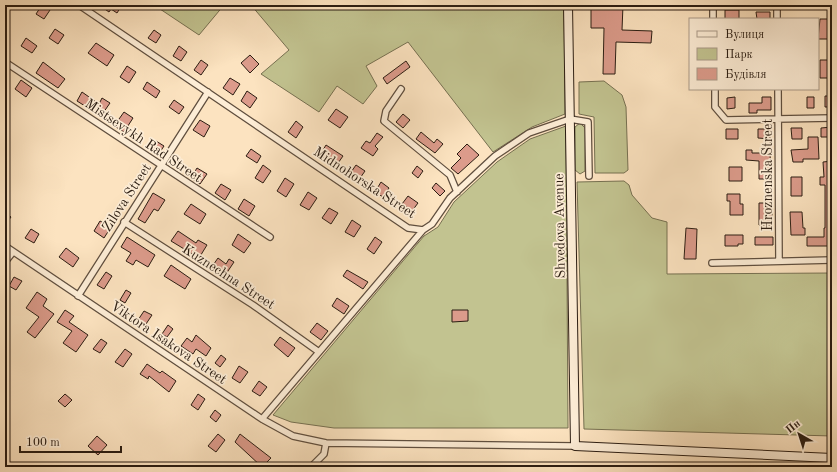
<svg xmlns="http://www.w3.org/2000/svg" width="837" height="472" font-family="'Old Standard TT',serif">
	<style>
		.green { fill: #c2c390; stroke: #767051 }
		.building { fill: #dc9b8b; stroke: #2b1d12 }
		.lines { fill: none; stroke-linecap: round; stroke-linejoin: round }
		.street-casing { stroke: #5f4e3e; stroke-width: 8 }
		.secondary-casing { stroke: #2b1d12; stroke-width: 10 }
		.street { stroke: #fdedd6; stroke-width: 5.5 }
		.secondary { stroke: #fdedd6; stroke-width: 8 }
		.labels { text-anchor: middle; stroke-width: 3.5; stroke-linejoin: round; paint-order: stroke }
		.street-label { font-size: 14px; fill: #2b1d12; stroke: #fdedd6 }
	</style>
	<rect width="100%" height="100%" fill="#fce3c0"/>
	<filter id="stains"><feTurbulence type="fractalNoise" baseFrequency=".005" numOctaves="4"/><feColorMatrix values="0 0 0 0 .2 0 0 0 0 .09 0 0 0 0 .02 0 0 0 .5 -.17"/></filter>
	<radialGradient id="worn" r=".72"><stop offset=".6" stop-color="#630" stop-opacity="0"/><stop offset="1" stop-color="#630" stop-opacity=".3"/></radialGradient>
	<path class="green" d="M154,5h70l-25,30z
		M251,5h313l1,109 -33,13 -39,25 -85,-110 -42,24 11,20 -14,18 -26,-18 -18,26 -58,-38 28,-24z
		M604,81l18,14 4,12 2,63 -4,3h-29l-1,-56 -15,-3v-32z
		M580,123l5,5v43l-5,3 -5,-4v-43z
		M566,126l2,302h-234l-43,-6 -18,-7 151,-179 14,-9 16,-25 43,-40 33,-23z
		M624,181l5,4 3,10 20,23 15,4v52l165,-1v163l-248,-7 -7,-247z"/>
	<path class="building" d="M42,5h7l3,2 -8,12 -8,-5z
		M99,5h23l-5,8 -6,-4 -2,3z
		M591,5h32l-1,25 30,1 -1,12 -35,-1 -1,32h-12l1,-46h-13z
		M725,10h14v9h-14z
		M756,12h14v7h-13z
		M820,19h12v20h-14z
		M55,29l9,6 -6,9 -9,-6z
		M154,30l7,5 -5,8 -8,-5z
		M26,38l11,8 -5,7 -11,-7z
		M96,43l18,12 -7,11 -19,-13z
		M179,46l8,6 -6,9 -8,-5z
		M250,55l9,9 -9,9 -9,-10z
		M201,60l7,5 -7,10 -7,-5z
		M820,60h12v18h-12z
		M406,61l4,6 -23,17 -4,-6z
		M43,62l22,17 -7,9 -22,-15z
		M127,66l9,6 -7,11 -9,-6z
		M230,78l10,6 -7,11 -10,-7z
		M21,80l11,8 -6,9 -11,-8z
		M147,82l13,9 -4,7 -13,-9z
		M247,91l10,7 -7,10 -9,-7z
		M82,92l17,12 3,-6 8,5 -9,13 -24,-15z
		M825,96h7v11h-7z
		M735,97v11l-8,1v-11z
		M762,97h9v13h-14v3h-8v-10h13z
		M807,97h7v11h-7z
		M174,100l10,7 -5,7 -10,-7z
		M336,109l12,8 -8,11 -12,-8z
		M124,112l9,6 -9,14 -10,-6z
		M403,114l7,6 -7,8 -7,-6z
		M200,120l10,6 -6,11 -11,-7z
		M296,121l7,6 -7,11 -8,-6z
		M832,127v10h-11v-9z
		M791,128h11v11h-10z
		M726,129h12v10h-12z
		M758,129h12v10l-12,-1z
		M421,132l13,11 3,-4 6,5 -8,9 -19,-14z
		M377,133l6,4 -8,9 3,3 -5,7 -12,-8 5,-7 4,2z
		M808,137h10l1,22h-16v3h-10l-2,-12 17,-1z
		M156,141l8,5 -6,9 -8,-5z
		M467,144l12,11 -21,19 -7,-6 10,-10 -4,-4z
		M326,145l17,11 -7,10 -16,-11z
		M251,149l10,7 -4,7 -11,-7z
		M746,150h6v3h18l1,26h-12v-18l-13,-1z
		M832,161v85h-25v-9h17v-9h1v-43h-5v-8h4l-1,-15z
		M263,165l8,6 -8,12 -8,-5z
		M356,165l9,6 -7,10 -9,-6z
		M417,166l6,5 -5,7 -6,-5z
		M729,167h13v14h-13z
		M197,168l10,6 -7,10 -9,-6z
		M791,177h11v19h-11z
		M285,178l9,6 -8,13 -9,-6z
		M381,182l8,6 -6,9 -8,-5z
		M436,183l9,8 -5,5 -8,-8z
		M221,184l10,6 -6,10 -10,-7z
		M308,192l9,6 -8,12 -9,-5z
		M153,193l12,7 -7,11 -4,-2 -9,14 -7,-4z
		M727,194h13v10h3v11h-13v-14h-3z
		M765,195h7v30h-13v-22h6z
		M408,196l10,7 -6,8 -10,-7z
		M244,199l11,7 -6,10 -11,-7z
		M191,204l15,10 -6,10 -16,-10z
		M329,208l9,5 -7,11 -9,-6z
		M5,212l6,5 -6,8z
		M790,212h12l1,16h2v7h-14z
		M352,220l9,6 -7,11 -9,-5z
		M100,221l11,6 -7,11 -10,-7z
		M686,228l11,1 -1,30h-12z
		M31,229l8,5 -5,9 -9,-5z
		M178,231l18,12 2,-3 9,5 -8,13 -28,-17z
		M238,234l13,9 -7,10 -12,-8z
		M725,235h18v9h-5v2h-13z
		M127,237l28,18 -7,12 -12,-7 -3,5 -7,-4 5,-8 -10,-6z
		M375,237l7,5 -8,12 -7,-5z
		M755,237h18v8h-18z
		M66,248l13,10 -6,9 -14,-10z
		M218,258l8,6 3,-5 5,3 -10,15 -13,-9z
		M171,265l20,14 -6,10 -21,-13z
		M347,270l21,12 -5,7 -20,-13z
		M106,272l6,4 -8,13 -7,-4z
		M14,277l8,4 -6,9 -7,-4z
		M126,290l5,3 -6,10 -5,-3z
		M37,292l10,7 -4,7 11,8 -19,24 -8,-6 12,-15 -13,-9z
		M337,298l12,8 -5,8 -12,-8z
		M65,310l9,6 -5,6 19,13 -12,17 -13,-9 9,-12 -15,-9z
		M452,310h16v11l-16,1z
		M144,311l8,4 -6,9 -8,-4z
		M317,323l11,8 -7,9 -11,-8z
		M168,325l5,4 -6,8 -5,-3z
		M196,335l15,13 -5,8 -10,-7 -3,5 -12,-8 6,-8 5,4z
		M280,337l15,11 -7,9 -14,-12z
		M101,339l6,4 -7,10 -7,-4z
		M125,349l7,5 -9,13 -8,-5z
		M221,355l5,4 -6,8 -5,-4z
		M147,364l13,9 2,-2 14,10 -7,11 -20,-16 -1,3 -8,-5z
		M239,366l9,6 -8,11 -8,-5z
		M259,381l8,6 -7,9 -8,-5z
		M65,394l7,6 -7,7 -7,-6z
		M198,394l7,5 -7,11 -7,-5z
		M215,410l6,5 -5,7 -6,-5z
		M218,434l7,6 -9,12 -8,-6z
		M240,434l31,24 -9,9 -27,-25z
		M97,436l10,9 -9,10 -10,-9z"/>
	<g class="lines">
		<g class="street-casing">
			<path id="street" d="M79,5l329,223 15,2 9,-6 18,-26 45,-42 34,-23 41,-14 18,3 1,54
				M713,5v14
				M777,5v14
				M5,62l265,175
				M401,89l-15,22 -2,10 66,54 7,17
				M715,89v18l11,13 106,-2
				M778,89l1,172
				M124,222l129,83 66,47
				M5,246l257,173 31,17 33,7 249,3
				M5,262l8,-10
				M712,263l120,-3
				M78,296l130,-204
				M262,419l161,-189
				M311,467l13,-13 2,-11"/>
		</g>
		<g class="secondary-casing">
			<path id="secondary" d="M568,5l7,441 257,12"/>
		</g>
		<use href="#street" class="street"/>
		<use href="#secondary" class="secondary"/>
	</g>
	<g class="labels">
		<g class="street-label">
			<text transform="translate(144 140) rotate(34)" y="5">Mistsevykh Rad Street</text>
			<text transform="translate(767 175) rotate(-90)" y="5">Hroznenska Street</text>
			<text transform="translate(365 182) rotate(33)" y="5">Midnohorska Street</text>
			<text transform="translate(126 197) rotate(-57)" y="5">Zilova Street</text>
			<text transform="translate(559 226) rotate(-91)" y="5">Shvedova Avenue</text>
			<text transform="translate(229 276) rotate(33)" y="5">Kuznechna Street</text>
			<text transform="translate(169 342) rotate(34)" y="5">Viktora Isakova Street</text>
		</g>
	</g>
	<rect width="837" height="472" fill="none" stroke="#fce3c0" stroke-width="20"/>
	<rect x="6" y="6" width="825" height="460" fill="none" stroke="#2b1d12" stroke-width="2"/>
	<rect x="10" y="10" width="817" height="452" fill="none" stroke="#2b1d12"/>
	<rect x="689" y="18" width="130" height="72" fill="#fdedd6" stroke="#a99a88"/>
	<rect x="697" y="31" width="20" height="6" fill="#fdedd6" stroke="#a99a88"/>
	<text x="725" y="38" font-size="12" fill="#2b1d12">Вулиця</text>
	<rect x="697" y="48" width="20" height="12" fill="#c2c390" stroke="#a99a88"/>
	<text x="725" y="58" font-size="12" fill="#2b1d12">Парк</text>
	<rect x="697" y="68" width="20" height="12" fill="#dc9b8b" stroke="#a99a88"/>
	<text x="725" y="78" font-size="12" fill="#2b1d12">Будівля</text>
	<g transform="translate(799 434) rotate(321)" stroke="#fdedd6" stroke-width="3" paint-order="stroke">
	<path d="M0-3L7 15L0 10L-7 15Z" fill="#2b1d12"/>
	<text y="-6" font-size="11" font-weight="bold" text-anchor="middle" fill="#2b1d12">Пн</text>
	</g>
	<path d="M20 446v6h101v-6" fill="none" stroke="#2b1d12" stroke-width="2"/>
	<text x="26" y="446" font-size="12" fill="#2b1d12" stroke="#fdedd6" stroke-width="3" paint-order="stroke">100 m</text>
	<rect width="100%" height="100%" filter="url(#stains)"/>
	<rect width="100%" height="100%" fill="url(#worn)"/>
</svg>
